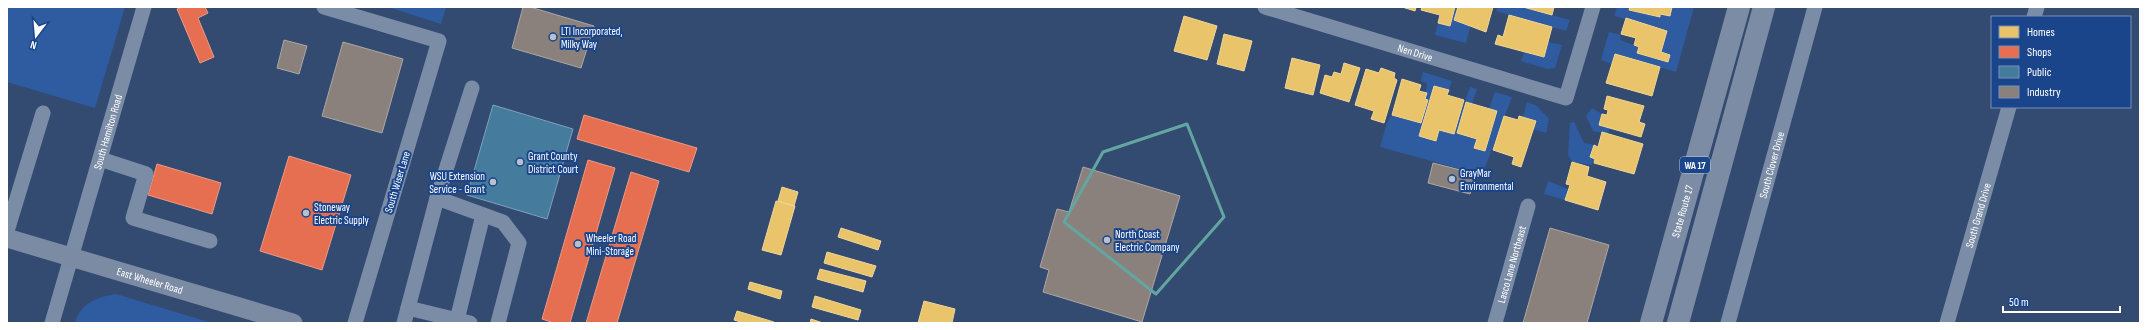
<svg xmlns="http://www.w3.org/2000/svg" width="2147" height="330" font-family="'Sofia Sans Condensed',sans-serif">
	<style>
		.green { fill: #2f5ba1 }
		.homes { fill: #e9c46a; stroke: #f0d697 }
		.shops { fill: #e76f51; stroke: #ee9a85 }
		.public { fill: #457b9d; stroke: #7da3ba }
		.industry { fill: #8a817c; stroke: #ada7a3 }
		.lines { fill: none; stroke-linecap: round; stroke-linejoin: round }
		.minor { stroke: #7b8ca6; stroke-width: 15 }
		.major { stroke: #7a8ba3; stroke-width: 19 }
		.highway { stroke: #7c8ca4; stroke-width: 22 }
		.marked { fill: none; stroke: #63a6a1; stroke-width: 3; stroke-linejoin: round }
		.poi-dot { fill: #b8c0cd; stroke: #1b458a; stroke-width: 1.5 }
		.labels { text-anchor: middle; stroke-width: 4; stroke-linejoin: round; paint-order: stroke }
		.shield { fill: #1b458a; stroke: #bbc7dc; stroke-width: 1 }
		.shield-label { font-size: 10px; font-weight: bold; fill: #fff }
		.poi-label { font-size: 11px; fill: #fff; stroke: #1b458a; text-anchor: start }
		.street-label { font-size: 11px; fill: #fff; stroke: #1b458a }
	</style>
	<rect width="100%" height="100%" fill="#344b71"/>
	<path class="green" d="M7,7h118l-30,101 -88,-26z
		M388,7h58l-5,17z
		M1455,7h3l-4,13 13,4 3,3 -4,16 -31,-8 3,-12 12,3z
		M1497,7h26l47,13 -4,11 -70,-20z
		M1617,7h13l-1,3 30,7 1,-3 10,2 2,-9h22l-18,65 -61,-18 -3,10 -11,-4 8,-28 12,3 -1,5 19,7 -2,6 31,9 -7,-10 6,-22 -53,-14z
		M1548,42l14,3 -7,23 -8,1 -26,-8 3,-9 20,5z
		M1423,72l29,9 -3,9 -15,-4 -15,50 17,5 3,-11 15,4 16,-47 7,2 -5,15 -6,-2 -9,31 20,6 -3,9 11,3 12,-39 -8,-3 6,-17 17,5 -30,78 -102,-28 7,-24 5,-8 29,8 6,-23 -2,-1 2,-16 -6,-2z
		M1527,102l10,4 12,13 -3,14 -13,-4 2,-8 -12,-4z
		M1592,108l10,6 -3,11 11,3 -2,6 -15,-3 -7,-15z
		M1574,122l10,21 10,2 -4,12 5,2 -4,6 -19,-3 -4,-7 2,-32z
		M1548,181l20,8 -3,11 -21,-6z
		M116,294l96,29h-137c5,-20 23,-26 41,-29z"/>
	<path class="homes" d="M1402,7h14l-1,4z
		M1422,7h33l-5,19 -12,-3 2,-8 -19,-5z
		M1458,7h35l-7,25 -32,-12z
		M1523,7h31l-2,8z
		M1630,7h42l-2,9 -10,-2v3l-31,-7z
		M1509,15l43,12 -8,30 -49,-13 3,-9 5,2z
		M1184,16l33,10 -10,34 -33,-9z
		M1626,18l41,13 -6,21 9,3 -2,7 -31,-9 2,-6 -5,-2 2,-7 -15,-4z
		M1224,34l28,7 -8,30 -27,-7z
		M1615,54l45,13 -8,29 -46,-13z
		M1292,58l28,7 -7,30 -28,-7z
		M1344,63l16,5 -11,34 -29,-9 5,-18 7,2 2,-5 7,2z
		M1381,68l14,5 -1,5 3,2 -13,43 -13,-4 3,-8 -19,-6 11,-36 13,4z
		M1402,79l19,6 -2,6 8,2 -2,6 3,1 -7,23 -29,-8z
		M1434,86l15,4 -2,5 17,5 -10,34 -15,-4 -3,11 -17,-5z
		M1607,96l37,10 -5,16 6,2 -4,13 -42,-12 3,-11 5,1 1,-5 -4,-1z
		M1466,102l31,9 -12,40 -11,-3 3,-9 -20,-6z
		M1504,116l14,4 1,-4 17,5 -15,46 -9,-3 2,-7 -21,-7z
		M1602,132l41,12 -9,30 -40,-11 1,-4 -5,-2 4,-12 4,2z
		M1572,162l17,5 -2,9 19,6 -8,28 -33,-10 5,-15 -4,-1z
		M782,187l16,5 -4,14 -16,-5z
		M776,201l19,5 -14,49 -19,-5z
		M841,228l40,13 -3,9 -40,-13z
		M827,252l49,14 -4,11 -48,-14z
		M820,269l46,12 -3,11 -46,-13z
		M750,282l32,9 -2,8 -32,-10z
		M815,296l46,14 -3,10 -46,-13z
		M924,301l31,8 -3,14h-34z
		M737,311l37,11v1h-30l-10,-3z
		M811,319l12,4h-13z"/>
	<path class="shops" d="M182,7h23l3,6 -10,5 16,39 -14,6 -23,-54z
		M584,115l113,33 -8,24 -112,-33z
		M289,156l62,19 -29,95 -62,-19z
		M588,160l27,8 -45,155h-16l-12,-4z
		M157,164l64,19 -9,31 -64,-19z
		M631,172l28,9 -42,142h-31z"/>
	<path class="public" d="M493,105l80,24 -26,90 -80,-24z"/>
	<path class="industry" d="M523,7h7l64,19 -13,42 -69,-20z
		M284,40l23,6 -8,28 -22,-6z
		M343,42l60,17 -21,74 -60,-17z
		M1433,163l43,11 -6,20 -42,-11z
		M1083,167l97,29 -38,126 -99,-30 6,-22 -9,-3 17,-58 12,3z
		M1550,228l59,17 -22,78h-64z"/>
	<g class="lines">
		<g class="minor">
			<path d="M324,7l115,34 -84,282"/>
			<path id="s1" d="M1265,7l301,91 27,-91"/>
			<path d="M2034,17l3,-10"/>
			<path d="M472,88l-35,110 66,24 16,21 -21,80"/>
			<path d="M100,159l46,15 -13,44 77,23"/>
			<path d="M7,231l36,-118"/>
			<path d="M408,308l62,15"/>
			<path d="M457,320l26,-105"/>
			<path id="s2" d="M52,323l92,-316"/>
			<path d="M404,323l33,-125"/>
			<path id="s3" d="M1495,323l33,-117"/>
			<path id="s4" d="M1728,323l87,-316"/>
			<path id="s5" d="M1947,323l62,-216"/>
		</g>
		<path class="major" id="s6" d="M7,238l286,85"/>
		<g class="highway">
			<path id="s7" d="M1651,323l88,-316"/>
			<path d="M1678,323l86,-316"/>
		</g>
	</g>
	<path class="marked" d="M1187,124l37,93 -68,77 -92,-72 39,-70z"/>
	<g class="poi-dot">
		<circle cx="553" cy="37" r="4"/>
		<circle cx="520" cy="162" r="4"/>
		<circle cx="1452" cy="179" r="4"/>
		<circle cx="493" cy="182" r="4"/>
		<circle cx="306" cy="213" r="4"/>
		<circle cx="1107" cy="240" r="4"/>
		<circle cx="578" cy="244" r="4"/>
	</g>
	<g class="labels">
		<rect class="shield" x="1680" y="157" width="30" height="16" rx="3"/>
		<g class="shield-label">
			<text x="1695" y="169">WA 17</text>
		</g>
		<g class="poi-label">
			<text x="561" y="35">LTI Incorporated,<tspan x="561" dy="13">Milky Way</tspan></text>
			<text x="528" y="160">Grant County<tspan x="528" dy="13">District Court</tspan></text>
			<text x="1460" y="177">GrayMar<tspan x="1460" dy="13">Environmental</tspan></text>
			<text x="485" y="180" text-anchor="end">WSU Extension<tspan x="485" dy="13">Service - Grant</tspan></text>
			<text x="314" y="211">Stoneway<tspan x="314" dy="13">Electric Supply</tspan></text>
			<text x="1115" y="238">North Coast<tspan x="1115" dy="13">Electric Company</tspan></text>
			<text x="586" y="242">Wheeler Road<tspan x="586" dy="13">Mini-Storage</tspan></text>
		</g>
		<g class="street-label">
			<text dy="4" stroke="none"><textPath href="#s1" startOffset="157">Nen Drive</textPath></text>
			<text dy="4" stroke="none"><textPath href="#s2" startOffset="199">South Hamilton Road</textPath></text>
			<text dy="4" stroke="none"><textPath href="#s4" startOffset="164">South Clover Drive</textPath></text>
			<text transform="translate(397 182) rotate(-73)" y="4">South Wiser Lane</text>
			<text dy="4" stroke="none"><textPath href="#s7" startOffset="116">State Route 17</textPath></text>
			<text dy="4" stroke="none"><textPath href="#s5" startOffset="112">South Grand Drive</textPath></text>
			<text dy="4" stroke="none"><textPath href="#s3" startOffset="61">Lasco Lane Northeast</textPath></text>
			<text dy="4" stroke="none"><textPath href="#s6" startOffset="149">East Wheeler Road</textPath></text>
		</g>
	</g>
	<rect width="2147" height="330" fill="none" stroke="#ffffff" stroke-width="16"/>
	<rect x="1991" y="16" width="140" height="92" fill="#1b458a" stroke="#768fb9"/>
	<rect x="1999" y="26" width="20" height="12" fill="#e9c46a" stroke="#768fb9"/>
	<text x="2027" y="36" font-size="12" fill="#ffffff">Homes</text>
	<rect x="1999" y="46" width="20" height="12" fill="#e76f51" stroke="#768fb9"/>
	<text x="2027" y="56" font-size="12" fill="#ffffff">Shops</text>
	<rect x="1999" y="66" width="20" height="12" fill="#457b9d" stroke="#768fb9"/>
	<text x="2027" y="76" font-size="12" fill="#ffffff">Public</text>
	<rect x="1999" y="86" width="20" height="12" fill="#8a817c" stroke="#768fb9"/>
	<text x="2027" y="96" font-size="12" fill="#ffffff">Industry</text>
	<g transform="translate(36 36) rotate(196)" stroke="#1b458a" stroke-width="3" paint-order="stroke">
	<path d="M0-3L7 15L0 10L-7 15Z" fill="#ffffff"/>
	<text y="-6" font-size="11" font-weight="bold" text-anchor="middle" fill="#ffffff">N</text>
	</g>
	<path d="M2003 306v6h117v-6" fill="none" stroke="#ffffff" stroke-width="2"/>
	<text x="2009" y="306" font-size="12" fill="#ffffff" stroke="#1b458a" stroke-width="3" paint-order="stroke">50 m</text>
</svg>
